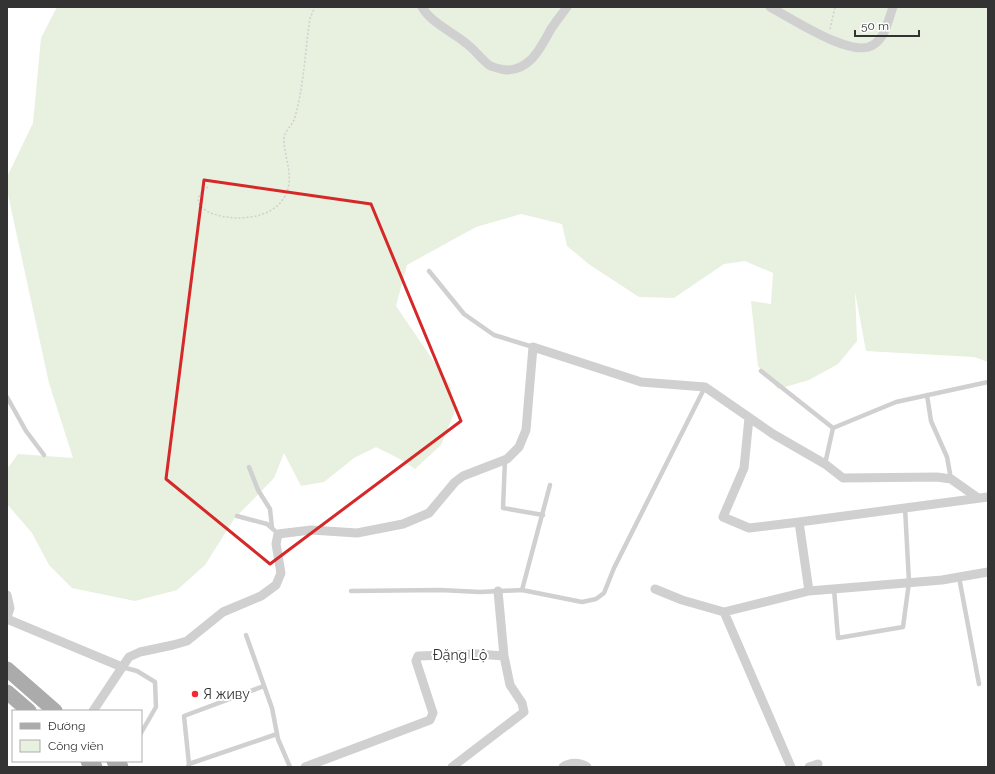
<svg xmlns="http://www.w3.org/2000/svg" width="995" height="774" font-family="Raleway,sans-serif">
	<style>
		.green { fill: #e8f0e0 }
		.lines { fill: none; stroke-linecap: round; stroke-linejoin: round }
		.path { stroke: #d0d0d0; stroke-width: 1.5; stroke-dasharray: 2 2; stroke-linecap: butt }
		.lane { stroke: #d0d0d0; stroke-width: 4.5 }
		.street { stroke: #d0d0d0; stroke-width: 9 }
		.primary { stroke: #ababab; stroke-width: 15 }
		.marked { fill: none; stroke: #d62828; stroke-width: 3; stroke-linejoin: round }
		.poi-dot { fill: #f5292f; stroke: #fff; stroke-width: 1.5 }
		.labels { text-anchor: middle; stroke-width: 4; stroke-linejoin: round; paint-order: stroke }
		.street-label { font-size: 14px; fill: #333; stroke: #fff }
		.poi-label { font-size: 14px; fill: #333; stroke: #fff; text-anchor: start }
	</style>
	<rect width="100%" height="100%" fill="#fff"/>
	<path class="green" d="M57,7h931v355l-14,-5 -108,-6 -11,-59 2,49 -19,23 -29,16 -31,9 -20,-23 -7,-65 20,3 2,-31 -28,-12 -21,3 -50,34 -35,-1 -49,-32 -23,-19 -5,-22 -41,-10 -45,13 -69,38 -11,41 54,79 5,26 -14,34 -26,24 -15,-10 -24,-12 -22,11 -30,24 -23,4 -17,-33 -10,25 -40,41 -29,46 -28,25 -42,11 -63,-13 -23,-23 -17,-32 -25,-29v-35l11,-15 55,4 -24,-75 -42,-193v-13l26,-54 8,-85z"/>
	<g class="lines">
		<path class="path" d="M830,29l5,-22
			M208,187c-38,25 46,47 73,15 16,-20 4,-40 3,-61 -1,-10 9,-15 11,-24 9,-32 10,-66 15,-99l5,-11"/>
		<path class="lane" d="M429,271l35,43 30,21 39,12
			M761,371l72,57 63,-26 92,-20
			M927,395l4,26 16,36 4,22
			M7,397l19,34 18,24
			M505,460l-2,48 40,7
			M825,464l8,-36
			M249,467l9,23 12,19 2,19
			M237,516l30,8 7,6
			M959,577l20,107
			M834,589l4,49 65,-11 6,-45 -4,-74
			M522,590l28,-105
			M351,591l89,-1 40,2 42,-2 60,12 14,-3 8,-6 10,-25 91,-181
			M246,635l26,73 6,31 12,28
			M122,667l15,4 18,11 1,25 -15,26
			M189,764l-5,-48 80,-30
			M188,767l1,-3 88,-30"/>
		<path class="street" d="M422,7c9,16 31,25 45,37 8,6 14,15 22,21 5,3 11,4 17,5 25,0 35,-23 45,-41 5,-8 11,-15 16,-22
			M770,7c21,11 82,52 103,38 13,-8 15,-25 20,-38
			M749,418l-5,50 -21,49 26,11 50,-6
			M655,589l27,11 42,12
			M498,591l6,65
			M809,591l133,-11 46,-8
			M7,595l3,13 -3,9
			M7,619l115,48
			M93,711l36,-54 11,-5 33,-7 14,-4 36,-29 38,-16 15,-11 5,-12 -5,-29 2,-10 33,-4 46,3 46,-9 26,-11 26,-31 8,-6 44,-17 12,-12 7,-17 7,-83 108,35 64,5 68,47 52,30 18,14 94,-1 14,2 27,19
			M305,767l125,-47 3,-7 -17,-52 2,-5 59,-2 27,2 6,29 12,18 2,9 -72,55
			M563,767c7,-5 17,-5 24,0
			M791,767l-67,-155 85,-21 -10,-69 189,-25
			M809,767l9,-3"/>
		<path class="primary" d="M7,669l48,42
			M7,692l22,19
			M88,761l7,6
			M114,761l7,6"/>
	</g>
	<path class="marked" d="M204,180l167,24 90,217 -191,143 -104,-85z"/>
	<circle class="poi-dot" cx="195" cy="694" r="4"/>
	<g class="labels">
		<g class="street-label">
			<text x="460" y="660">Đặng Lộ</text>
		</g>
		<g class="poi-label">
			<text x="203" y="699">Я живу</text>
		</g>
	</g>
	<rect width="995" height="774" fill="none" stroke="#333333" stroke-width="16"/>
	<rect x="12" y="710" width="130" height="52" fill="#ffffff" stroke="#adadad"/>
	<rect x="20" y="723" width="20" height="6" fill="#ababab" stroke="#adadad"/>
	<text x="48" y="730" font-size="12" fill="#333333">Đường</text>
	<rect x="20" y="740" width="20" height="12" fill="#e8f0e0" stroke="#adadad"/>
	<text x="48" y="750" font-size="12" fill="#333333">Công viên</text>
	<path d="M855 30v6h64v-6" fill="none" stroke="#333333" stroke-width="2"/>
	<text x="861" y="30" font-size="12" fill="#333333" stroke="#ffffff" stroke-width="3" paint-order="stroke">50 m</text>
</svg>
